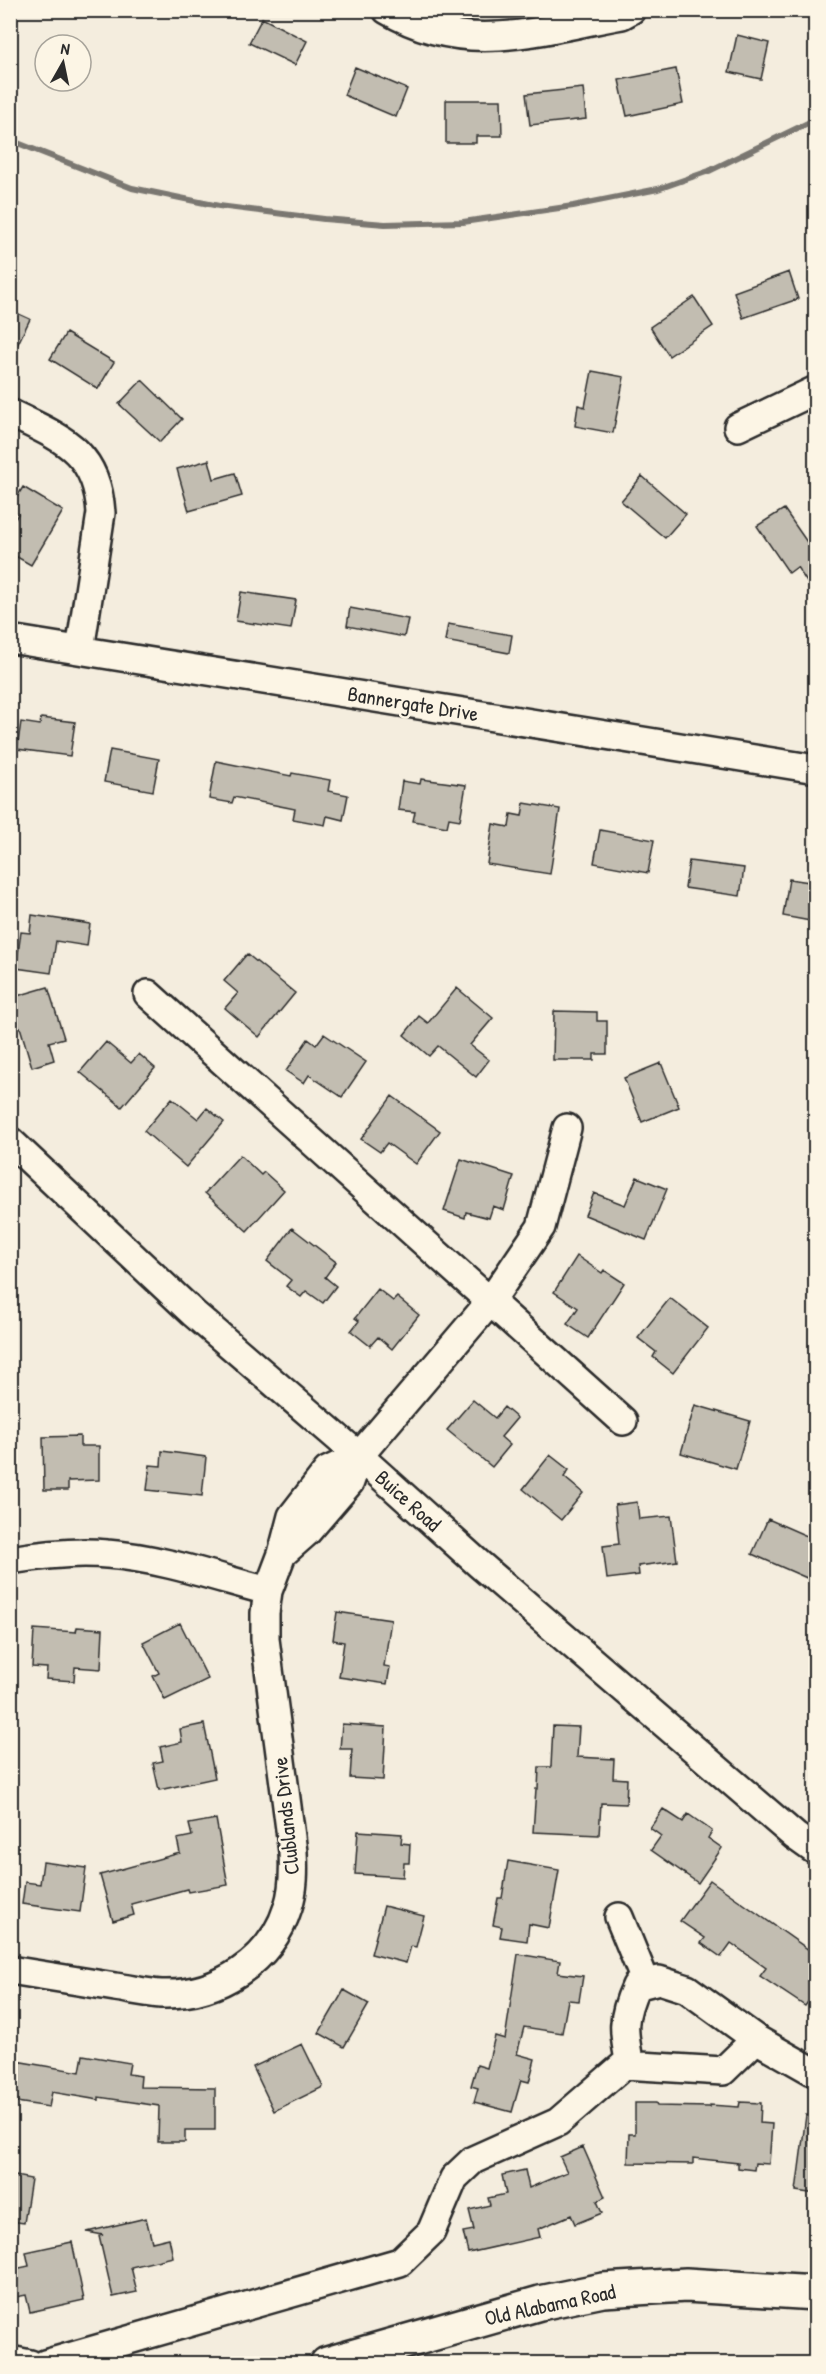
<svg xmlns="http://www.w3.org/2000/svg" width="826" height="2374" font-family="'Patrick Hand',sans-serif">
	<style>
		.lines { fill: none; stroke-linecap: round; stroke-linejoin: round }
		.stream { stroke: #7a7771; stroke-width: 6 }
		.building { fill: #c2bdb1; stroke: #2b2b2b; stroke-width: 1.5 }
		.minor-casing { stroke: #2b2b2b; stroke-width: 32 }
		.major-casing { stroke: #2b2b2b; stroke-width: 38 }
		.minor { stroke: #fcf5e5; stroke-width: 27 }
		.major { stroke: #fcf5e5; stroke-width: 33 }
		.labels { text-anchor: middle; stroke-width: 5; stroke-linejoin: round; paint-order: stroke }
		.street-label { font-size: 21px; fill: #2b2b2b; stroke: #fcf5e5 }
	</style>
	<rect width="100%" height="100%" fill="#f4edde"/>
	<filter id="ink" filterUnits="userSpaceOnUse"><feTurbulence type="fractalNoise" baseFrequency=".0167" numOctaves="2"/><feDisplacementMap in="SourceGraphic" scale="12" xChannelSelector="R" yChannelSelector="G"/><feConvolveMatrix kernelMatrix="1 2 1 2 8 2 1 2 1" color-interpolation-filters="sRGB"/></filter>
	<g filter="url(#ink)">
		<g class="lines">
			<path class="stream" d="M10,140l122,48 87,18 105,13 61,5 78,-2 110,-16 85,-17 51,-18 107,-52"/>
		</g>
		<path class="building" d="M262,18l45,23 -12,24 -46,-22z
			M737,35l32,8 -8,36 -32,-7z
			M355,67l52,22 -11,28 -52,-22z
			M676,69l7,35 -56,12 -8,-36z
			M583,88l3,31 -56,6 -4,-31z
			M446,100h55l1,36h-26v7h-30z
			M789,272l9,27 -55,19 -9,-26z
			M694,297l19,29 -44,30 -19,-29z
			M10,310l20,9 -20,41z
			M66,333l48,29 -16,27 -48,-30z
			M592,371l32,6 -11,56 -38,-7 3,-21 7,2z
			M142,380l40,39 -22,23 -41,-38z
			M209,460l5,19 21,-6 7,23 -53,15 -12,-42z
			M642,476l44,38 -21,24 -44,-37z
			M23,487l40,24 -32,54 -21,-12v-26l8,-13 -8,-4v-2z
			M784,509l32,46v41l-19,-29 -8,6 -32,-47z
			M241,592l55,8 -5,29 -55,-8z
			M350,608l58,11 -4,18 -57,-11z
			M448,624l64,11 -3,18 -64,-12z
			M41,718l34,4 -5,34 -53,-7 4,-27 19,3z
			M110,750l49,9 -6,32 -49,-9z
			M216,761l75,15 1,-3 38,7 -2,11 20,4 -5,25 -16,-4 -2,9 -32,-6 2,-10 -10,-2 -51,-10 -2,6 -23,-4z
			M421,779l45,6 -6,35 -11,-2 -2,9 -34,-6 2,-9 -17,-2 4,-29 18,3z
			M524,803l36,6 -10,65 -63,-10 6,-40 16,3 2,-13 11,2z
			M600,830l54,10 -6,33 -54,-10z
			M689,861l55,7 -4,28 -55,-8z
			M789,879l27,4v39l-33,-6z
			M32,915l58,9 -3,22 -31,-5 -5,32 -35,-5 5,-36 9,1z
			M247,954l48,39 -36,44 -34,-29 13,-15 -14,-12z
			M48,987l16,51 -15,4 5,18 -22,7 -12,-40 -3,2 -7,-20v-11z
			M457,988l36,30 -23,27 19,15 -13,17 -38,-31 -9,10 -25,-21 15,-19 9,7z
			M554,1011l43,1v9h10v33h-13v6h-41z
			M324,1034l42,28 -24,35 -33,-22 -5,8 -18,-12 22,-32 8,6z
			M106,1042l25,21 8,-9 16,14 -33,39 -42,-35z
			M661,1063l18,44 -37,15 -18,-44z
			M392,1096l48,35 -24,33 -29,-21 -7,9 -19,-13z
			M172,1098l26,21 9,-11 17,14 -38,45 -42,-36z
			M240,1155l21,20 3,-3 20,18 -37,41 -42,-38z
			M461,1159l53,17 -10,34 -11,-4 -4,12 -23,-6 -1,6 -21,-7z
			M637,1177l30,12 -21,51 -61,-25 9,-22 31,12z
			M292,1228l44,34 -11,15 11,9 -13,17 -17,-12 -5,6 -15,-11 5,-6 -24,-19z
			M577,1256l25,17 2,-3 20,13 -36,55 -21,-14 11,-16 -24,-16z
			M378,1289l15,12 4,-4 22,18 -27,34 -14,-12 -8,9 -19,-15 8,-10 -4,-3z
			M670,1298l38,30 -35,45 -20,-16 3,-5 -18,-14z
			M473,1400l22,18 9,-11 13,11 -16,19 9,8 -18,22 -45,-37z
			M695,1405l55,16 -14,48 -55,-16z
			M80,1436v10h19v34l-31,1v9h-24l-1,-53z
			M162,1451l44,6 -4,39 -55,-6 3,-25 11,1z
			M550,1455l19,15 -5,7 19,16 -22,27 -38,-31z
			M637,1502l2,17 32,-3 6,45 -39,5 1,9 -32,4 -4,-33 16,-2 -4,-39z
			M768,1519l48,21v42l-64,-28z
			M337,1612l54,8 -7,46 6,1 -3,17 -48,-7 5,-35 -11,-2z
			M180,1623l28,56 -43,21 -12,-24 6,-3 -16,-31z
			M77,1627l26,2 -2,40 -26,-2 -1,14 -28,-2 1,-11 -15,-1 2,-38 42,3z
			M204,1724l11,54 -56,12 -6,-27 10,-2 -3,-14 22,-5 -2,-13z
			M342,1724l44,3 -3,53 -33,-2 2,-29h-12z
			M553,1726l26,1 -2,30 37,2 -1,19 14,1 -1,25 -25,-1 -2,32 -66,-3 3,-43h2l1,-22h12z
			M663,1809l20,13 5,-8 24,17 -4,7 14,10 -24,35 -47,-33 10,-14 -11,-8z
			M216,1819l12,66 -40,7 -1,-3 -56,15 3,11 -21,6 -13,-46 80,-22 -3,-14 15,-3 -3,-12z
			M358,1831l44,3 -1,9 9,1 -1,19h-5l-1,14 -48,-3z
			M508,1861l51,9 -10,58 -20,-4 -2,17 -27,-4 2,-10 -9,-2 5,-27h4z
			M43,1862l43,6 -6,44 -58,-8 3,-22 15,2z
			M710,1880l106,75v36l-11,15 -45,-30 6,-8 -35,-25 -10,14 -20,-14 4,-5 -25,-17z
			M384,1906l40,10 -8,31 -5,-1 -5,17 -35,-9z
			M518,1954l42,7 -2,12 25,3 -4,25 -11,-1 -6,33 -38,-6 -7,27 18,5 -6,23 -8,-2 -9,32 -38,-10 4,-14 -7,-2 6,-21 10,3 8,-32 10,3z
			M344,1990l25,14 -25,43 -25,-14z
			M302,2044l21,43 -49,24 -21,-44z
			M83,2055l47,8 -2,11 13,2 -1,11 75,1v42h-30v12h-27l1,-36 -60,-9v3l-47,-8 -3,15 -39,-6v-41l70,12z
			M740,2102l21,1 -1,20 12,1 -3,40 -14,-1 -1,7 -16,-2v-5l-45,-5v6l-65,-1 1,-29h6v-31h21l1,3 53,1v-2l29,2z
			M806,2115l10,1v78l-20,-3z
			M583,2147l22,50 -8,4 5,12 -27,11 -4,-9 -33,14 2,8 -72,16 -5,-21 11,-2 -5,-20 21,-5 -2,-7 18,-4 -4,-19 23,-5 4,18 38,-16 -7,-15z
			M10,2175l21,4 -7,44 -14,-2z
			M146,2218l6,24 17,-4 4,19 -42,10 6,25 -24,5 -14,-61 4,-1 -16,-3z
			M72,2242l12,58 -54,12 -4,-17 -16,3v-28l19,-4 -3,-14z"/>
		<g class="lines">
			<g class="minor-casing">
				<path id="minor" d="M387,10c79,47 151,20 235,5l9,-5
					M10,413c51,25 87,37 91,100l-21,137
					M738,427l78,-37
					M10,639l806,130
					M148,994l475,427
					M10,1141l183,172 166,143 120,108 316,272 21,15
					M282,1554l10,-38 35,-45 32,-15
					M10,1560c31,-5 66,-9 97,-6 54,4 108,23 161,37
					M619,1917l27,66
					M10,1970c35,6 70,11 105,17 15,2 31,6 46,7 56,2 110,-32 127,-87 6,-18 6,-36 5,-55l-28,-213v-26l3,-22 14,-37 25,-22 43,-50 9,-26 131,-154 51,-75 26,-99
					M630,2065c-7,-34 -9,-46 6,-79l23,-6 28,9 69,50
					M10,2360l20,4
					M45,2364l355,-102 31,-30 23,-54 19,-18 85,-38 66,-57 99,6 33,-32 60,34"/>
			</g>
			<g class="major-casing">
				<path id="major" d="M327,2364l213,-61 63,-13 83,-5 130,8"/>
			</g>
			<use href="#minor" class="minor"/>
			<use href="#major" class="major"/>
		</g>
	</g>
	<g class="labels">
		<g class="street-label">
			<text transform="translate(413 704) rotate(9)" y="7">Bannergate Drive</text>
			<text transform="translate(408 1501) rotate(42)" y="7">Buice Road</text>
			<text transform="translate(286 1816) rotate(-96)" y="7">Clublands Drive</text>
			<text transform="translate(550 2305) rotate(-12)" y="7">Old Alabama Road</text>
		</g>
	</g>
	<rect width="826" height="2374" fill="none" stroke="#fcf5e5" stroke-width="36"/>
	<rect x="18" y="18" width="790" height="2338" fill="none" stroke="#2b2b2b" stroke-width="2" filter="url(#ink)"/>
	<g transform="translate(63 63) rotate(9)"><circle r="28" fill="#fcf5e5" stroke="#a8a49b" stroke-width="1.5"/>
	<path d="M0-4.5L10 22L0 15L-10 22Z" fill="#2b2b2b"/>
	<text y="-9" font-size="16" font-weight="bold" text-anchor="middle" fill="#2b2b2b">N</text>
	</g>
</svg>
